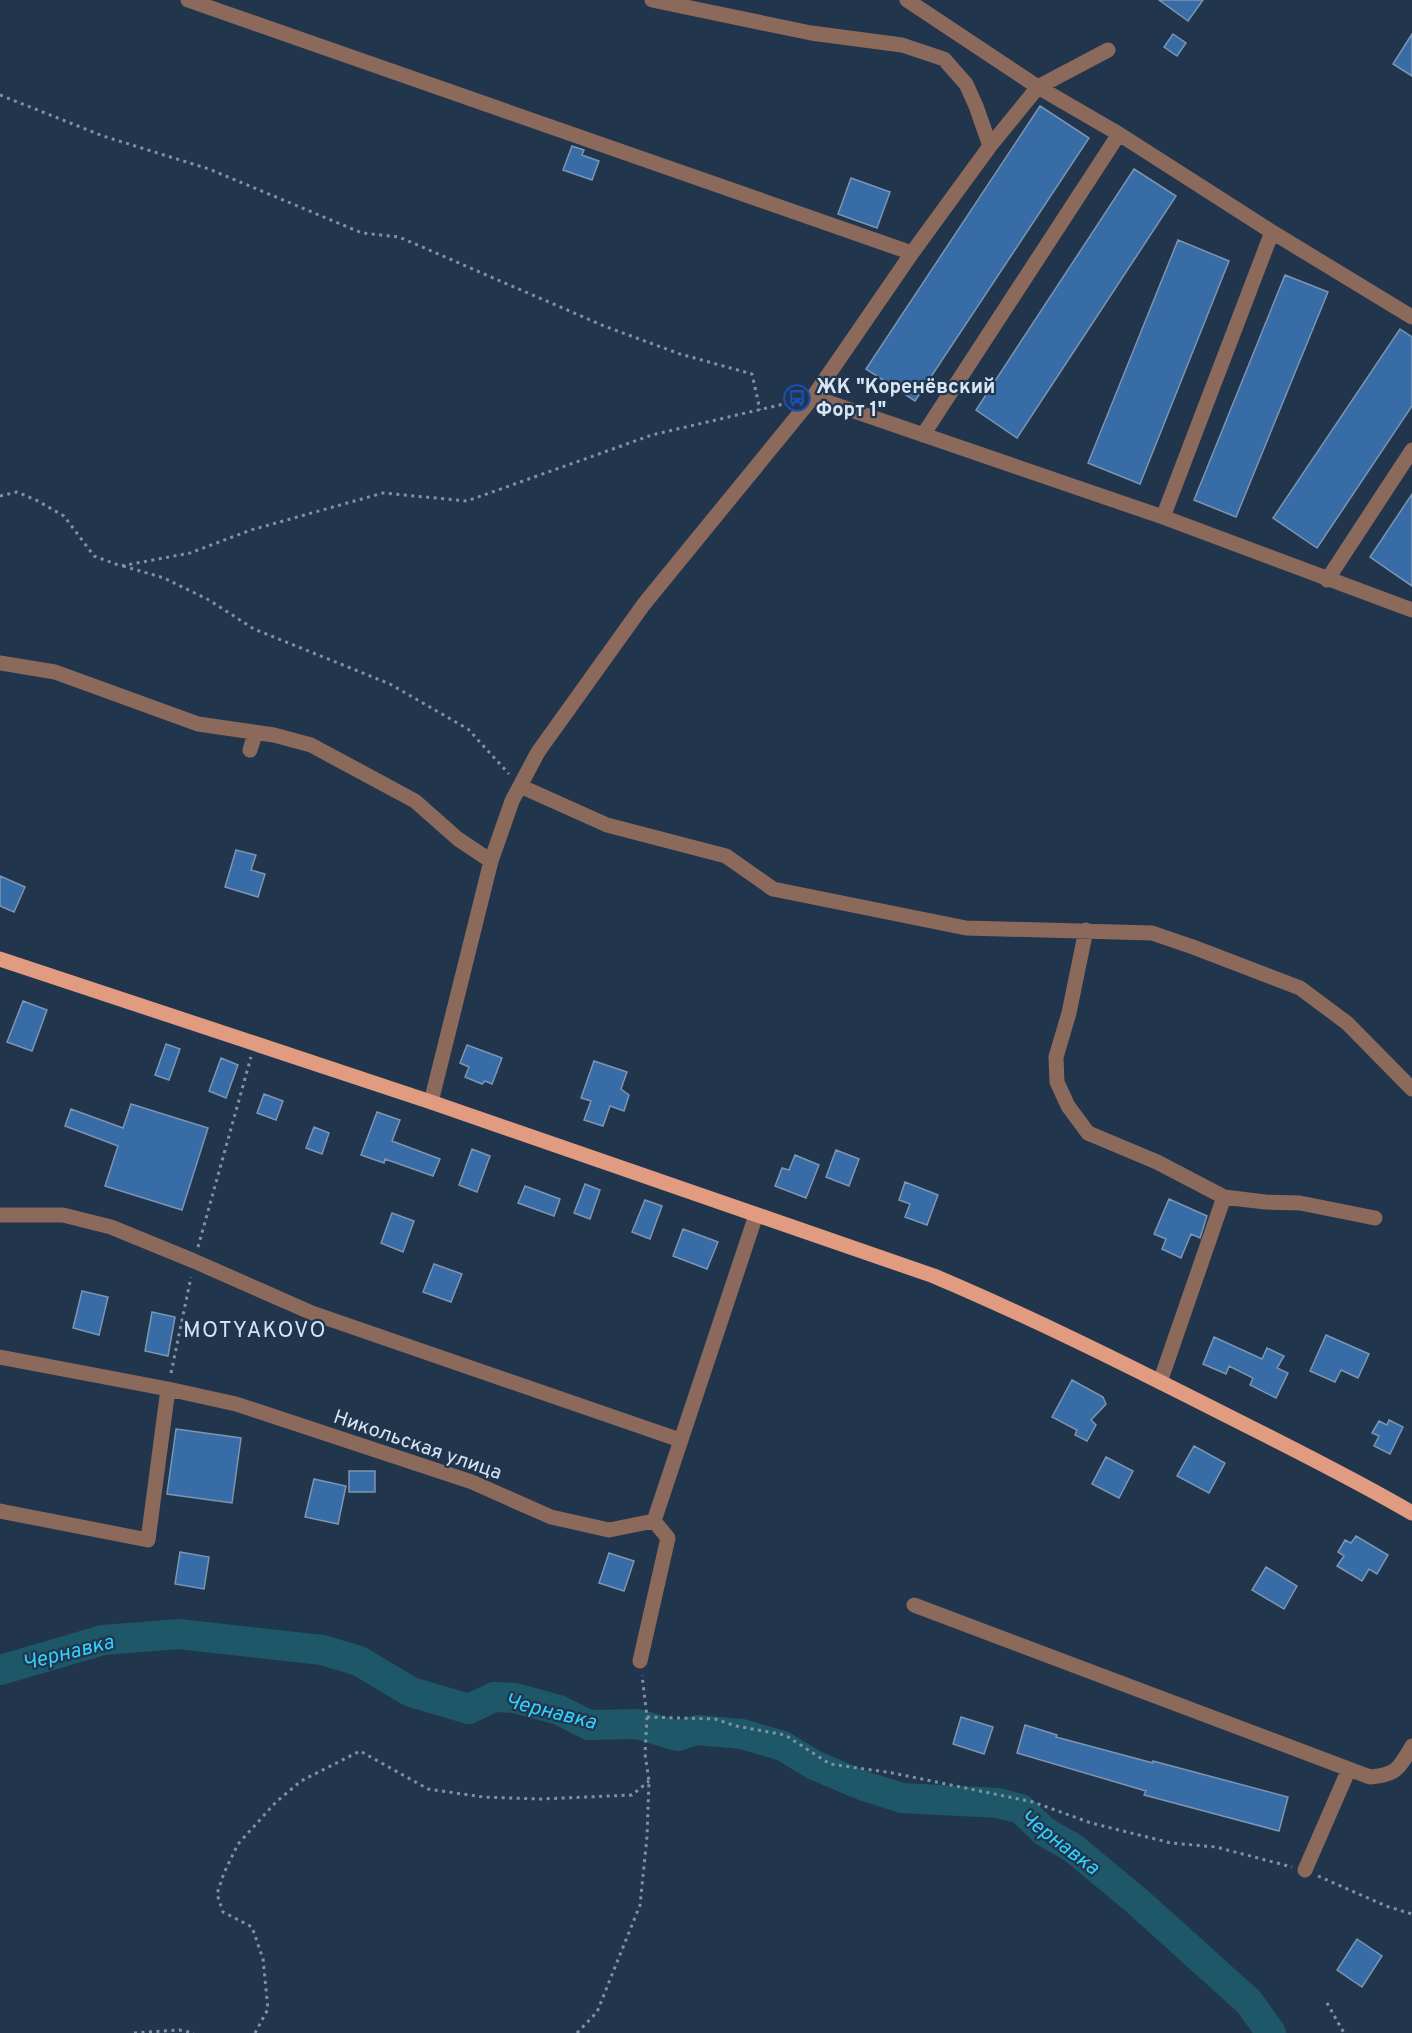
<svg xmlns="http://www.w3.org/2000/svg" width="1412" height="2033" font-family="Overpass,sans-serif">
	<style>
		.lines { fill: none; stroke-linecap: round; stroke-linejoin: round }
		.river { stroke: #1d5768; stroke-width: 30 }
		.building { fill: #386ca7; stroke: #7d95b1; stroke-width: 1.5 }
		.path { stroke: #8191a4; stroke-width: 3; stroke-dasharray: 3 4.5; stroke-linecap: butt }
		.minor { stroke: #8b695b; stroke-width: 15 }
		.major { stroke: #e19b80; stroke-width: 15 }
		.labels { text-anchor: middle; stroke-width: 4.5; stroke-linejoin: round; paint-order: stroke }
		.poi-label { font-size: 20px; font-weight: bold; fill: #d8e5f4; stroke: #21354d; text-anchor: start }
		.street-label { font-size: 20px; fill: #d8e5f4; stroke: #21354d }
		.water-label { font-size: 21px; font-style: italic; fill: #30d2fe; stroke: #21354d }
		.quarter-label { font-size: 22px; letter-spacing: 1.5px; fill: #d0e5fd; stroke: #21354d }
	</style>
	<rect width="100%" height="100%" fill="#21354d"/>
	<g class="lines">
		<path class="river" d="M0,1670l103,-30 76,-6 143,16 37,11 52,31 58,17 25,-12 21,1 44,12 30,15 48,-1 41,12 19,-6 45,4 41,12 31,19 50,21 38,12 96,5 23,6 24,23 28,16 65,54 111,100 22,31"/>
	</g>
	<path class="building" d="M1159,0h44l-15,21z
		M1173,34l13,9 -9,13 -13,-9z
		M1412,34v42l-19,-12z
		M1040,106l49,32 -174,263 -49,-32z
		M572,146l12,4 -2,5 17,6 -7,19 -29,-10z
		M1134,169l42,27 -159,242 -41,-28z
		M851,178l39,14 -13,36 -39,-14z
		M1178,240l51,21 -89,223 -52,-21z
		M1285,275l43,17 -92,225 -42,-17z
		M1400,329l12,8v69l-95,142 -44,-30z
		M1412,494v92l-42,-29z
		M236,850l20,5 -5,15 14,4 -7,23 -33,-10z
		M0,876l25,11 -11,25 -14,-6z
		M23,1001l24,9 -15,41 -25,-9z
		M166,1044l14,5 -11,31 -14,-5z
		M467,1045l35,13 -10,26 -7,-3 -3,3 -17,-7 4,-10 -9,-4z
		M221,1058l17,7 -12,33 -17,-7z
		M594,1061l33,11 -6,17 8,6 -5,16 -14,-5 -7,20 -19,-6 7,-19 -10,-3z
		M264,1094l19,7 -7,19 -19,-7z
		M131,1104l77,24 -26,82 -77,-24 13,-40 -53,-20 6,-17 52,19z
		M377,1112l23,8 -8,21 48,18 -7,17 -48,-17 -1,4 -23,-8z
		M314,1127l15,6 -7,21 -16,-6z
		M472,1149l18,7 -13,36 -18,-7z
		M836,1150l23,9 -10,27 -23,-9z
		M795,1155l24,10 -13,33 -31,-12 7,-18 7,2z
		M905,1182l33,13 -11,30 -22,-8 5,-13 -11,-4z
		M585,1184l15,6 -10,29 -16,-6z
		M525,1186l35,13 -6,17 -36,-13z
		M1169,1199l38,17 -7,22 -9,-4 -10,24 -19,-9 4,-10 -12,-5z
		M645,1200l17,6 -12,33 -18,-7z
		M392,1213l22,8 -11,31 -22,-9z
		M683,1229l35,13 -11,27 -34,-13z
		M434,1264l28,10 -11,28 -28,-10z
		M82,1291l26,6 -9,38 -26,-7z
		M152,1312l23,5 -7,39 -23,-5z
		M1326,1335l43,19 -11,24 -17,-8 -6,12 -25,-11z
		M1214,1337l48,22 5,-11 17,8 -7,12 11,5 -12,25 -26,-13 3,-7 -24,-12 -3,8 -23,-10z
		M1072,1380l31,17 3,7 -15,16 5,5 -9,16 -12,-6 2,-5 -25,-13z
		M1389,1420l14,7 -13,27 -16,-8 5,-10 -7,-3 7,-12 8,4z
		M176,1429l65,9 -9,65 -65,-9z
		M1194,1446l31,17 -16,30 -32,-17z
		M1106,1457l27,14 -14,27 -27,-14z
		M349,1471h26v21h-26z
		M314,1479l32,7 -8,38 -33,-7z
		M1356,1536l32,19 -11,19 -8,-5 -7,12 -25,-15 7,-10 -6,-4 7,-12 6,3z
		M180,1552l29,5 -5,32 -29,-5z
		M609,1553l25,8 -10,30 -25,-8z
		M1266,1567l31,19 -13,23 -32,-19z
		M961,1717l32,10 -9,27 -31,-10z
		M1025,1725l32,10 -1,2 97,26v-2l135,36 -9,34 -135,-36 2,-4 -129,-38z
		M1357,1939l25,17 -20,31 -25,-17z"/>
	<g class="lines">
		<path class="path" d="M0,95l103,41 106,33 153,64 37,4 205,89 76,28 72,20 8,36
			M0,496l17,-4 21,9 26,15 30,40 27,10 69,-13 61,-23 132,-37 84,8 185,-66 136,-32
			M123,566l41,12 45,22 45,29 136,55 78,45 41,45
			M198,1247l53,-190
			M171,1373l20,-96
			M647,1717l68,2 21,7 49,9 45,29 63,9 140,29 58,21 80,20 45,4 76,20
			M1318,1876l68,30 26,8
			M1327,2003l17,30
			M134,2033l45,-3 15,3
			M255,2033l13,-24 -5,-50 -11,-32 -29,-15 -6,-18 7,-21 14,-29 38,-42 25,-21 59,-30 68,38 55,8 58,2 91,-4 17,-14
			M577,2033l20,-21 43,-107 7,-68 2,-56 -4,-27 2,-37 -5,-42"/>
		<path class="minor" d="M188,0l724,253
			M652,0l159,33 91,12 42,14 22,25 10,22 14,40
			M907,0l131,87 81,47 153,98 140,85
			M813,397l350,120 249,93
			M923,435l196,-301
			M1163,517l109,-285
			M1327,580l85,-130
			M0,663l55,9 143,52 76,11 37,10 104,56 43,38 33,22
			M250,750l5,-16
			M520,786l87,39 119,31 47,33 193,39 186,5 41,14 107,41 47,35 65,66
			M1086,930l-17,83 -13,44 1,25 11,24 20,27 69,29 67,35 41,5 35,1 75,15
			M431,1102l60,-241 21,-60 26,-49 106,-148 169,-207 99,-144 78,-107 48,-59 70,-37
			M0,1215h63l48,12 83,34 118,52 368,127
			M0,1357l168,32 68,15 236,78 79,35 58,13 45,-9
			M1160,1382l64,-185
			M0,1511l148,29 20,-151
			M654,1521l102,-306
			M914,1605l456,172c27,-2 29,-9 42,-31
			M640,1661l28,-123 -14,-17
			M1305,1870l44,-101"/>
		<path class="major" d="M0,959l431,143 503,174c97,41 191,88 284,135 65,33 131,65 194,102"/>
	</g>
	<defs>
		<g id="bus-ring" transform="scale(1.35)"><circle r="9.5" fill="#21354d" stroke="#1a4fb4" stroke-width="1.5"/><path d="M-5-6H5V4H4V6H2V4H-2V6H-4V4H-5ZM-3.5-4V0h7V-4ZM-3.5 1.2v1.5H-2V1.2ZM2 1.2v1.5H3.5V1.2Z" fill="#1a4fb4"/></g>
	</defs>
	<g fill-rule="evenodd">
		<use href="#bus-ring" x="797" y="398"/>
	</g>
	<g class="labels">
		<g class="poi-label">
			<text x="816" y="393">ЖК "Коренёвский<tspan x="816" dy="23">Форт 1"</tspan></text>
		</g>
		<g class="street-label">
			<text transform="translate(418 1444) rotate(19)" y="7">Никольская улица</text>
		</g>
		<g class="water-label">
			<text transform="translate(68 1652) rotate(-14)" y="7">Чернавка</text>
			<text transform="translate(551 1711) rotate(14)" y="7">Чернавка</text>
			<text transform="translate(1060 1842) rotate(37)" y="7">Чернавка</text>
		</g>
		<g class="quarter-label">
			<text x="255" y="1337">MOTYAKOVO</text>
		</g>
	</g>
</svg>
